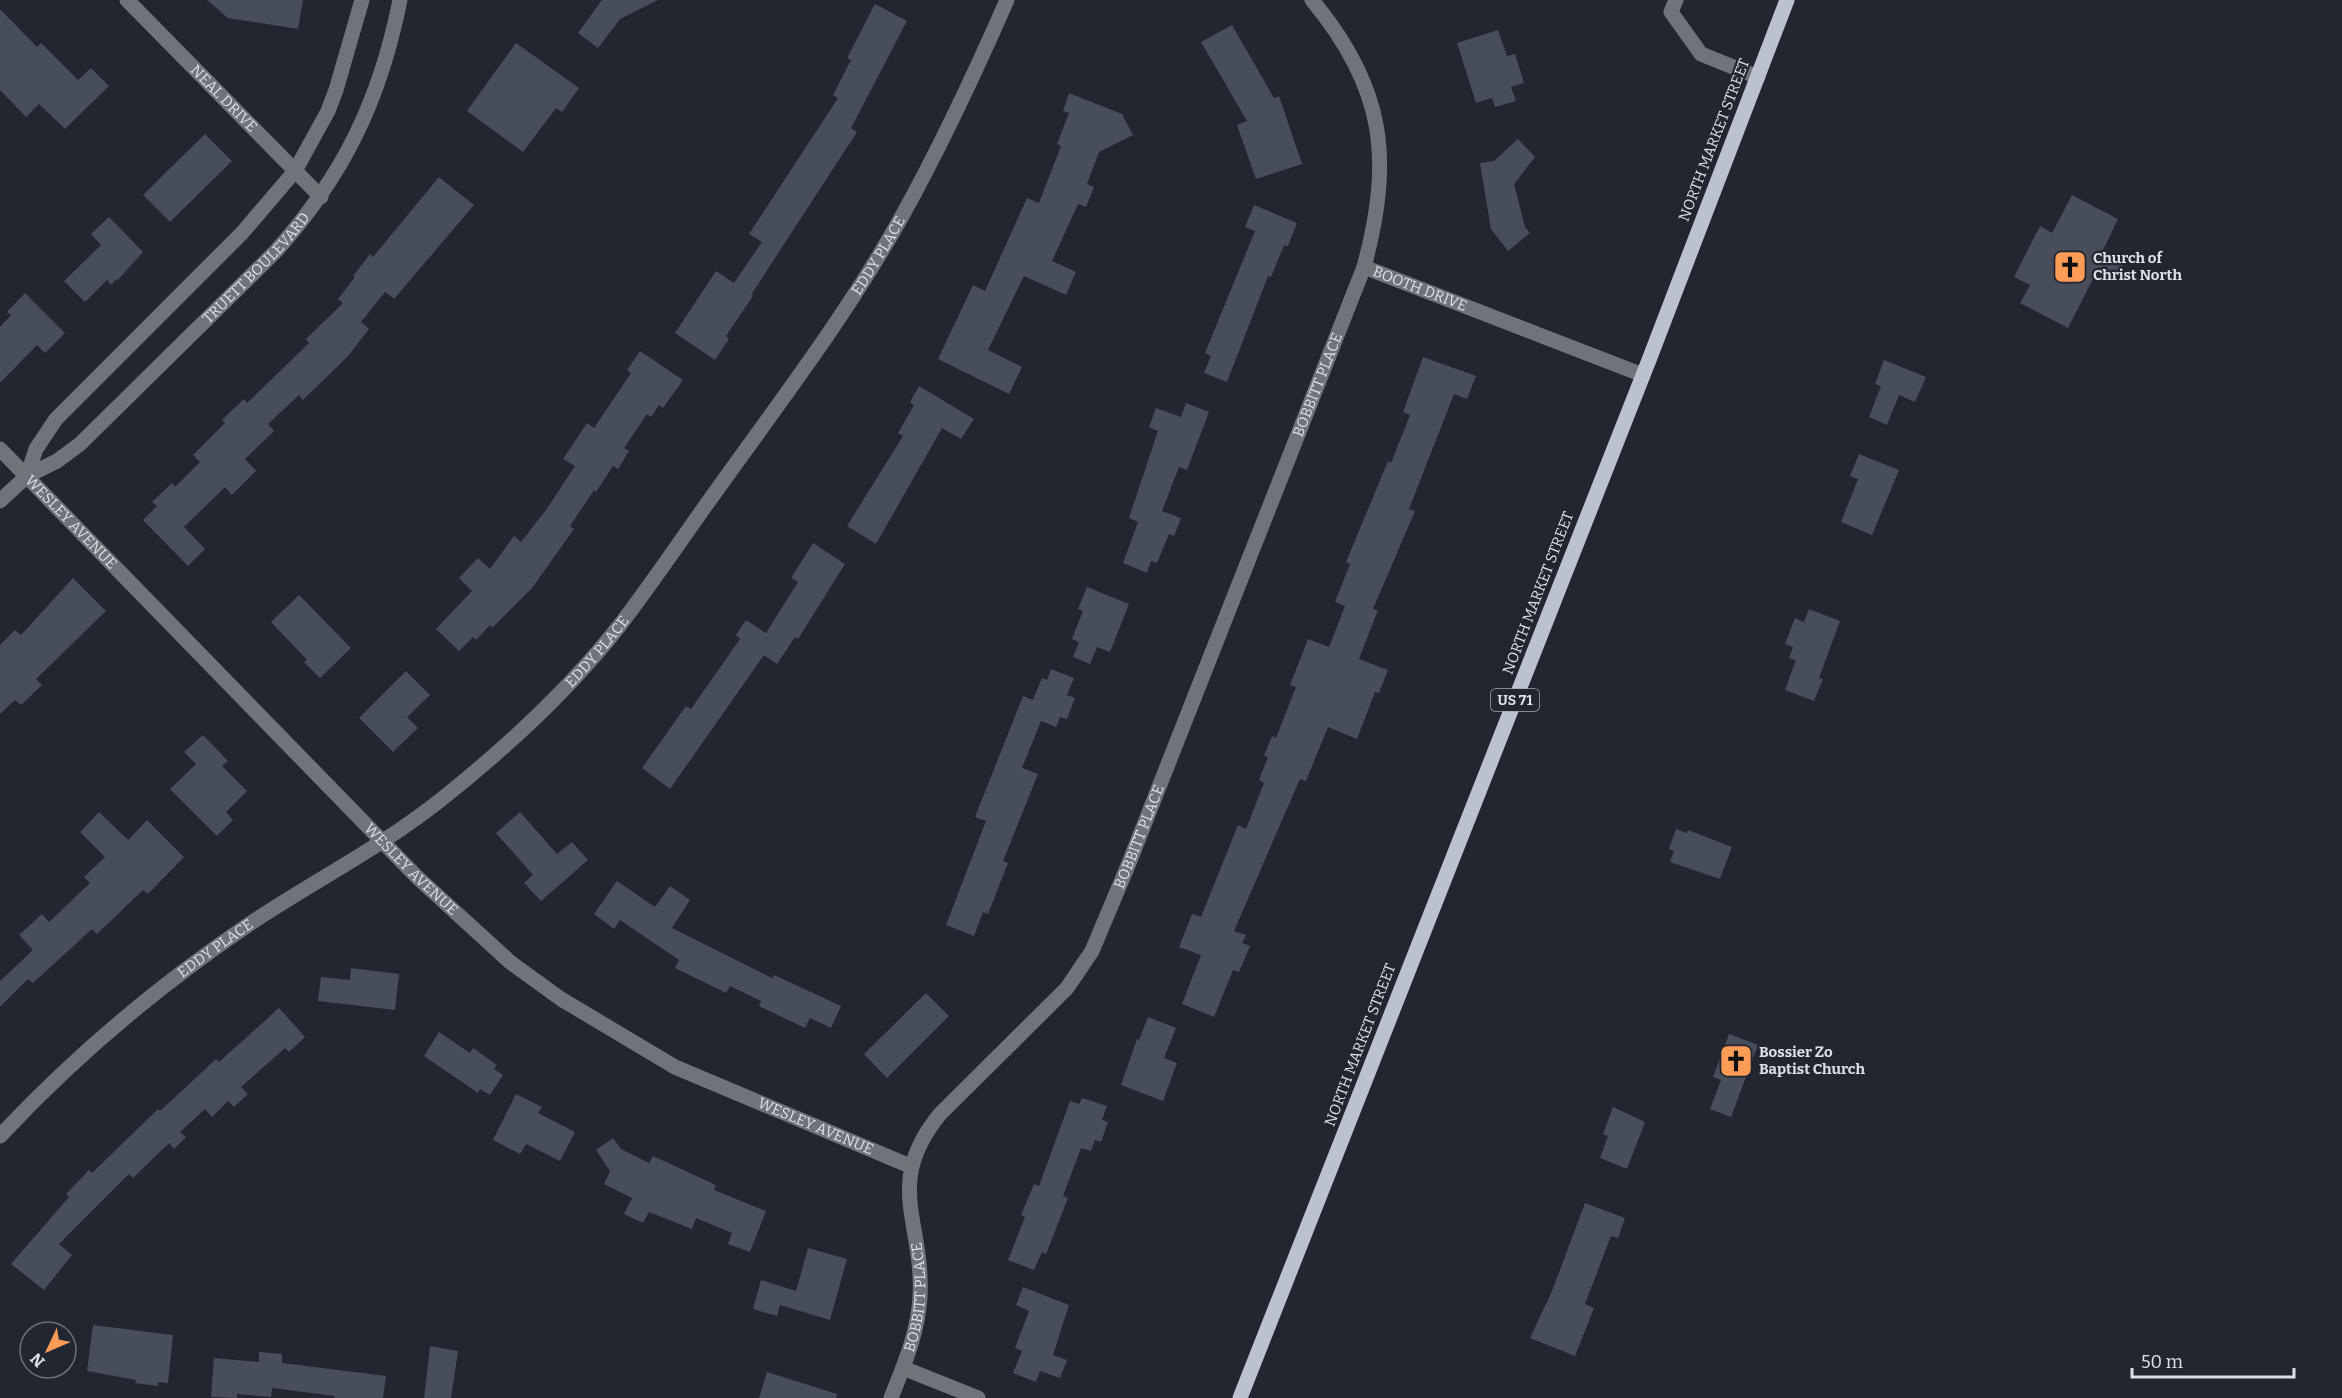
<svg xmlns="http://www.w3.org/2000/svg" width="2342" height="1398" font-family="Bitter,serif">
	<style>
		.building { fill: #474d59 }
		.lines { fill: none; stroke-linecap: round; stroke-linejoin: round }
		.minor { stroke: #707379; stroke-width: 15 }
		.major { stroke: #bbc1cd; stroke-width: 15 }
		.labels { text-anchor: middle; stroke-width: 4.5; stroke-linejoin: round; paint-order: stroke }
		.shield { fill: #212631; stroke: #a4a8b0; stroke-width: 1.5 }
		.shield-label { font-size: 14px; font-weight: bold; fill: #dce0e7 }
		.street-label { font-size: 15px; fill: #dce0e7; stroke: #212631 }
		.poi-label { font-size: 15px; font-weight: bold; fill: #dce0e7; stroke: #212631; text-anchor: start }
	</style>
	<rect width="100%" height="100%" fill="#212631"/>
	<path class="building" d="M207,0h96l-5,29 -70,-11z
		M602,0h56l-38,19 -22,29 -20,-15z
		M875,4l32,17 -56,107 6,4 -106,163 2,1 -27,40 3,3 -14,21 -40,-27 41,-62 18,12 28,-41 -13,-8 89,-136 -5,-3 18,-35 -4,-2z
		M0,9l37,38 4,-4 37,37 13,-12 18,18 -44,43 -26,-25 -13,13 -26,-27z
		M1232,25l42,73 5,-2 23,68 -46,15 -19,-54 10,-4 -46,-79z
		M1498,30l9,26 8,-2 9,29 -13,4 5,14 -21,6 -3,-9 -16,5 -19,-60z
		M516,43l63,45 -17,24 -6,-4 -33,44 -56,-41z
		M1069,93l53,21 11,21 -34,17 -12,32 7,3 -8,20 -8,-3 -26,57 24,11 -10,23 -42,-19 -36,74 34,17 -13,27 -71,-35 35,-74 12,6 42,-93 12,5 22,-57 -4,-2 12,-31 -6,-2z
		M205,134l27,27 -62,61 -27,-27z
		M1518,139l17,18 -21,27 11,43 5,6 -22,18 -17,-22 -11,-66 14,-2z
		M439,177l35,28 -80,94 -9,-7 -24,30 8,7 -21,27 -45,44 -4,-5 -31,29 6,7 -29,28 11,12 -24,24 -7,-8 -41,40 21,22 -17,17 -45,-46 14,-14 -5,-4 20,-19 3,4 25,-25 -7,-7 32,-32 -3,-3 22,-21 3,4 62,-60 -3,-4 37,-36 -5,-4 17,-22 -2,-1 17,-22 3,3z
		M2072,195l46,24 -15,31 22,11 -11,22 -18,-10 -28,55 -48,-25 10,-18 -16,-8 26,-51 12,7z
		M1254,205l43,18 -9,23 -4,-1 -13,32 -3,-1 -41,106 -23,-9 7,-17 -6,-3 50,-122 -10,-4z
		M109,217l34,35 -26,29 -1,-2 -5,6 -4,-5 -22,22 -21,-21 37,-36 -10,-11z
		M25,293l40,40 -20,20 -8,-8 -37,38v-56l11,-12 -4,-3z
		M640,351l43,29 -20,28 -4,-3 -8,12 -4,-3 -23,34 5,3 -11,18 -5,-3 -17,26 -2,-2 -24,36 4,3 -42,59 -40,40 -2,-3 -14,15 -3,-3 -14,14 -23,-22 36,-38 -13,-13 19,-20 12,11 24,-33 7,6 25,-32 29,-44 -12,-7 24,-36 7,5 37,-55 -4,-3z
		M1423,357l53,19 -9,23 -13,-5 -45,115 6,2 -42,98 5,1 -19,49 29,11 -9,23 -4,-1 -18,47 -29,-12 -22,54 -6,-2 -66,152 12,4 -4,8 8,3 -11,26 -6,-2 -19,47 -32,-13 19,-49 -22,-8 13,-33 9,3 37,-92 8,4 18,-46 -5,-3 9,-23 -4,-1 8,-20 4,2 20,-51 -6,-2 18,-46 21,8 16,-41 -10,-4 15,-38 -4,-2 42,-101 3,2 19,-48 -7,-3z
		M1884,360l42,17 -11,25 -16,-7 -12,30 -18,-8 12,-31 -6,-2z
		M919,386l55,33 -13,20 -19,-11 -66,116 -29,-18 56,-90 -5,-3 16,-28 -4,-3z
		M1186,403l23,9 -22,58 -8,-3 -17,44 19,7 -7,18 -5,-2 -12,29 -6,-2 -4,12 -24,-10 15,-41 -9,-4 29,-87 -9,-4 7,-19 25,9z
		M1859,454l40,16 -27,65 -31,-13 17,-43 -8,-3z
		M813,543l32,21 -47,75 -3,-2 -18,27 -13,-9 -94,134 -28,-21 44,-62 5,3 49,-70 -4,-4 10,-15 20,13 32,-51 -7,-4z
		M73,578l33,33 -70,68 6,6 -21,20 -6,-5 -15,14v-69l15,-15 6,5z
		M1087,587l42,17 -19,48 -13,-5 -7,17 -17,-7 6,-15 -7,-3 11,-28 -5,-2z
		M299,595l52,53 -31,30 -16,-16 3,-2 -36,-38z
		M1809,609l31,12 -21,57 4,1 -9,22 -29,-11 11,-30 -7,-2 4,-11 -8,-3 10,-26 9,4z
		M1051,669l23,9 -7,17 8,3 -8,21 -7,-2 -4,10 -15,-6 -19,47 16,6 -35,87 5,2 -20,51 -5,-2 -9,24 -28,-11 40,-104 -11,-4 48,-121 10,4 9,-22 5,2z
		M406,671l24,24 -23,22 11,11 -25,24 -34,-34z
		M203,735l25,26 -6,5 25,25 -21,21 7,8 -16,16 -47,-47 26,-25 -12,-12z
		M99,812l29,28 19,-20 37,37 -36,37 -5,-4 -46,44 -5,-5 -59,54 -5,-4 -28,28v-26l33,-31 -14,-15 23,-21 7,8 41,-39 -6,-6 21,-20 -25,-25z
		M520,812l37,42 15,-12 16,18 -47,41 -17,-18 9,-8 -37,-42z
		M1676,829l11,4 1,-3 44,17 -12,32 -50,-17 4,-11 -5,-2z
		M617,881l38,26 15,-21 20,14 -18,28 100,50 2,-3 67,31 -10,22 -21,-10 -5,10 -46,-22 2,-5 -31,-15 -4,7 -51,-25 4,-8 -59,-40 -6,9 -20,-15z
		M351,968l48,6 -4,36 -77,-9 3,-24 29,3z
		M926,993l23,23 -62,62 -23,-24z
		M279,1008l26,29 -16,15 -4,-4 -44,39 7,7 -14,13 -6,-6 -16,16 -7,-8 -25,23 6,5 -12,12 -5,-6 -36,35 -4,-4 -70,70 13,11 -28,35 -33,-26 58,-67 -3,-3 23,-24 3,3 66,-64 2,2 56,-52 3,3z
		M1148,1017l28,11 -12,30 13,5 -14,38 -42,-16 16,-46 2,1z
		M439,1032l31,21 3,-5 24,17 -3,4 9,6 -13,20 -10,-6 -2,4 -54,-37z
		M1729,1034l29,11 -27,72 -21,-8 11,-29 -8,-3z
		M516,1094l26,13 -4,6 37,19 -15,29 -34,-17 -6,10 -27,-14z
		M1082,1098l25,8 -5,14 6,2 -7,20 -6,-2 -4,11 -10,-3 -18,48 5,2 -22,56 -4,-2 -8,18 -26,-10 17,-43 -4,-2 13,-31 5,2 31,-85 9,3z
		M1613,1107l32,15 -18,47 -27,-11 8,-22 -5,-2z
		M613,1138l8,11 28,14 4,-7 63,29 -2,5 52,21 -16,41 -22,-8 4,-11 -36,-15 -4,11 -43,-17 -6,11 -19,-9 8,-16 -28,-14 6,-13 -14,-21z
		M1585,1203l40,15 -7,20 -7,-2 -26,68 9,4 -19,48 -45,-18 22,-47z
		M808,1248l39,11 -17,61 -50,-15 -3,11 -24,-7 8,-29 35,11z
		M1023,1287l46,18 -16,50 14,5 -7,18 -20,-7 -4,11 -23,-9 9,-22 -7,-3 14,-37 -13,-6z
		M93,1325l80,10 -5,48 -10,-1v4l-23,-3 1,-3 -49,-9z
		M430,1346l28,5 -7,47h-27z
		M259,1352l23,2v9l104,13 -3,22h-49l1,-2 -63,-8 -1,9 -34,-3v4l-26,-1 3,-39 45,4z
		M767,1372l70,22 -1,4h-77z"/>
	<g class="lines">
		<g class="minor">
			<path id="s1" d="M127,0l194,197"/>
			<path d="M1676,0l-5,12 30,42 57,23"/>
			<path id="s2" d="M1364,267l279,108"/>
			<path id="s3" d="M0,449l417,428 93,85 51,37 114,68 235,99"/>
			<path d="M27,476l9,-27 20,-30 186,-186 53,-62 33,-60 8,-21 26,-90"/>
			<path id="s4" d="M0,501l27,-25 30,-15 23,-17 196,-193c68,-76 104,-151 124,-251"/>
			<path id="s5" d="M0,1136c74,-79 158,-150 248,-211 64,-43 134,-78 195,-127 64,-51 126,-108 177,-173 36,-47 69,-97 104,-145 61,-85 127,-172 178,-264 39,-70 73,-143 105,-216"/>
			<path d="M903,1368l75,30"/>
			<path id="s6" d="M891,1398c13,-33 27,-65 29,-101 4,-76 -37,-113 20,-183l127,-126 25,-37 37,-88 235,-596c29,-108 21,-179 -52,-267"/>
		</g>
		<path class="major" d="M1240,1398l409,-1038 138,-360"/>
	</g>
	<defs>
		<g id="church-square" transform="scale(1.725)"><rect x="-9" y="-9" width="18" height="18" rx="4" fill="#fd9c56" stroke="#212631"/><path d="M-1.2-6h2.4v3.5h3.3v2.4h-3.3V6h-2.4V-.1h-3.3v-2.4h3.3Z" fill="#111"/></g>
	</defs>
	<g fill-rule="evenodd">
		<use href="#church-square" x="2070" y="267"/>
		<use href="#church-square" x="1736" y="1061"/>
	</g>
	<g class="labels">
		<rect class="shield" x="1491" y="689" width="48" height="22" rx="4.5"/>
		<g class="shield-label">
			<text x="1515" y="705">US 71</text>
		</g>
		<g class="street-label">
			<text dy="5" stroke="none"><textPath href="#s1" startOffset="138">NEAL DRIVE</textPath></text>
			<text transform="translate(1714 140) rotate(-69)" y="5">NORTH MARKET STREET</text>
			<text dy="5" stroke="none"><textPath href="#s5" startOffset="1258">EDDY PLACE</textPath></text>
			<text dy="5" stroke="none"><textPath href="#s4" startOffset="348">TRUETT BOULEVARD</textPath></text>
			<text dy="5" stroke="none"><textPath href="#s2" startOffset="60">BOOTH DRIVE</textPath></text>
			<text dy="5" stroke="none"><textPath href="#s6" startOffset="1130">BOBBITT PLACE</textPath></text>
			<text dy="5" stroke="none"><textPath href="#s3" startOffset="102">WESLEY AVENUE</textPath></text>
			<text transform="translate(1538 593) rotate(-69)" y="5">NORTH MARKET STREET</text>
			<text dy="5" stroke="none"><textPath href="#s5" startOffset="772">EDDY PLACE</textPath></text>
			<text dy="5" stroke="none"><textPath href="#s6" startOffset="644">BOBBITT PLACE</textPath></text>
			<text dy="5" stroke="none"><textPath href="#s3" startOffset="588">WESLEY AVENUE</textPath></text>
			<text dy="5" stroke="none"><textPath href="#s5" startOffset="286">EDDY PLACE</textPath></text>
			<text transform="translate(1360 1045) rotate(-69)" y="5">NORTH MARKET STREET</text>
			<text dy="5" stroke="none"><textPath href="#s3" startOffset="1072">WESLEY AVENUE</textPath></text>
			<text dy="5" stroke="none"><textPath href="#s6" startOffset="105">BOBBITT PLACE</textPath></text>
		</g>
		<g class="poi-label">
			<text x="2093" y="263">Church of<tspan x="2093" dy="17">Christ North</tspan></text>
			<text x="1759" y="1057">Bossier Zo<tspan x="1759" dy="17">Baptist Church</tspan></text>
		</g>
	</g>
	<g transform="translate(48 1350) rotate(226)"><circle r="28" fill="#212631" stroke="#6c707a" stroke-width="1.5"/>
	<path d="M0-4.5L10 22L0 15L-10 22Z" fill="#fd9c56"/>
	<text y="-9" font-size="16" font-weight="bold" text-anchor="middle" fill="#dce0e7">N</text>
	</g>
	<path d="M2132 1368v9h162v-9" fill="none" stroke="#dce0e7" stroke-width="3"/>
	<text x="2141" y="1368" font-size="18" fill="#dce0e7" stroke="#212631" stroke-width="4.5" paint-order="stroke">50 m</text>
</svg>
